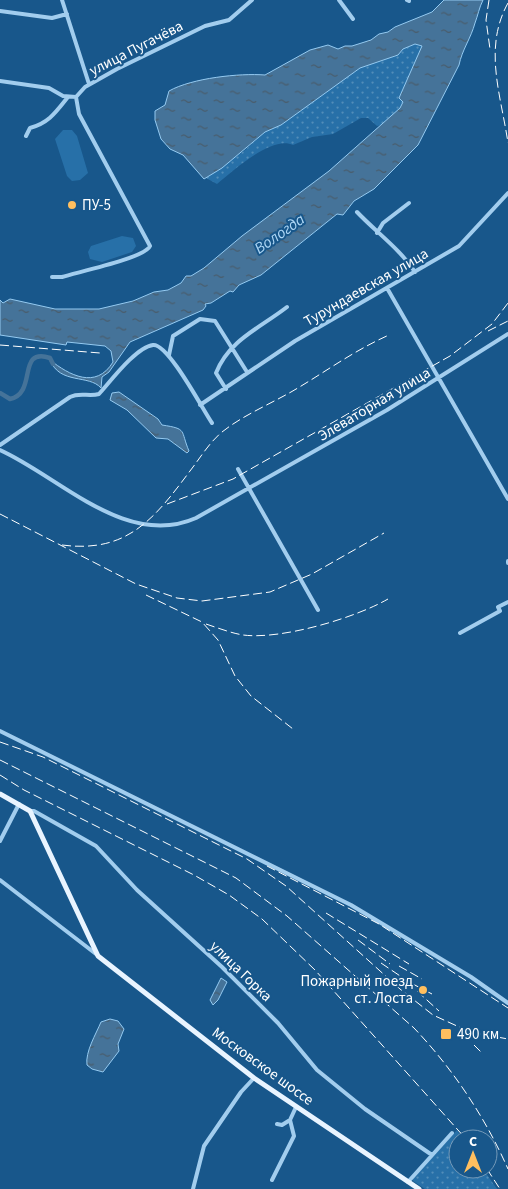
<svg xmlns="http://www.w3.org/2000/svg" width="508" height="1189" font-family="'Source Sans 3',sans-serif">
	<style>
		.grass { fill: url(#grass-dots) }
		.pitch { fill: #2770a8 }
		.water { fill: url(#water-ripples); stroke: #94caf1 }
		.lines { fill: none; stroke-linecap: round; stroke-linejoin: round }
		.river { stroke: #457399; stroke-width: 4.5 }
		.minor { stroke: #a2cdee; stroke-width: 4 }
		.major { stroke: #e9f4ff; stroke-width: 5 }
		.rail { stroke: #fff; stroke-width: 1; stroke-dasharray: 9 4; stroke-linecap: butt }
		.poi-dot { fill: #ffbf5f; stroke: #18578b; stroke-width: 2 }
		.labels { text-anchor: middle; stroke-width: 4; stroke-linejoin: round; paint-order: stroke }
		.street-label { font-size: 15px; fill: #fff; stroke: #18578b }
		.poi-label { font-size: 15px; fill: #fff; stroke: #18578b; text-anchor: start }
		.water-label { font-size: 16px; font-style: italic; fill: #aed7f6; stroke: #18578b }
	</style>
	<defs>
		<pattern id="grass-dots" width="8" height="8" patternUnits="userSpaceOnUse" patternTransform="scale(1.25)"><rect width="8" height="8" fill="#2770a8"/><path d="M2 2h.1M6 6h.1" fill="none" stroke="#528db9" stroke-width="1.8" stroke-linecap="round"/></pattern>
		<pattern id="water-ripples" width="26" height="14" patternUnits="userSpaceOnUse" patternTransform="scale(1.25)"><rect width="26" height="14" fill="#457399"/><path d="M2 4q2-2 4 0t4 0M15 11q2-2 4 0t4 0" fill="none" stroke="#495c6b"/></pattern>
	</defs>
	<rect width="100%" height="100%" fill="#18578b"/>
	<path class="grass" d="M415,44l7,2 -23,52 4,4 -3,6 -19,17 -4,1 -9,-8h-7l-28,16 -21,3 -19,8c-21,-10 -60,26 -76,39l-11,-6 39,-28 20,-18 16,-7 79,-57 38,-13 5,-6z
		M457,1130l6,9h-5v30h25l14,20h-72l-12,-8v-2z"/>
	<path class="pitch" d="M63,130h9l5,6 11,37 -8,7 -8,1 -5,-5 -12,-37z
		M122,236l11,2 3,8 -4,6 -30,10 -12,-3 -2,-7 3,-6z"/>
	<path class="water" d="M444,0h39c-4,8 -5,15 -8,23 -4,15 -13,27 -16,42l-41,80 -44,44 -20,12 -11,14 -6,-1 -76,61 -22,10 -6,7 -3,-1 -19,12 -6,1 1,2 -3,4 -73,32 -21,30 -7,5 -1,11c-12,-14 -41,-3 -51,-28 19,15 46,30 63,2l-2,-11 -6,-5 -38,-4 -1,3 -66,-10v-35l3,3 7,-4 45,10h44l34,-8 21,-9 14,-2 13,-7 5,-7h5l13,-8 38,-32 87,-65 71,-63 3,-6 -4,-4 23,-52 -7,-2 -12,5 -5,6 -38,13 -79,57 -16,7 -43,36 -18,11 -21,-24 -13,-6 -9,-10 -6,-19v-9l10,-6 4,-14c23,-13 71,-18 96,-16l45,-25 18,-5 10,4 7,-3h7l19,-6 8,-6 9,-2 7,-5 37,-15z
		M119,392l39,27 4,6c26,4 18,5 27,26l-2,2 -19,-14 -12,-1 -29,-28 -17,-10 2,-7z
		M221,978l6,4 -9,18 -5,5 -3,-5z
		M110,1019l8,2 6,8 -6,15 1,7 -16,21 -11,-3 -5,-4c-2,-13 9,-31 14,-43z"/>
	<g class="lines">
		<path class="river" d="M0,393l10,6c28,-6 6,-52 40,-41l3,6"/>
		<path class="minor" d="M62,0l27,84
			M339,0l14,19
			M407,0l2,1
			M0,11l52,7 15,-4
			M0,81l49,7 14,8 13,1 9,-10 32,-18 88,-43 24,-6 23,-20
			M26,136l4,-8c19,-5 26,-16 38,-31
			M357,212c19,20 43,37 58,60
			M377,233l6,-10 26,-20
			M52,277h10c16,-5 83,-19 88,-31l-71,-132 -3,-17
			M387,288l121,211
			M169,355l4,-19 27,-17 15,2 32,51
			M226,389l-10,-16c13,-33 44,-45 71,-66
			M200,405l95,-64 164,-95 49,-53
			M0,445l70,-48c10,-5 19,0 29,-3 11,-12 37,-47 54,-49 15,-2 50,65 59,78
			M0,450c60,27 126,99 196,68l191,-108 121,-76
			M238,469l80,141
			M508,561v2
			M460,633l40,-22 -2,-4 10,-5
			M0,731l351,174 120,72 37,26
			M30,811h4l62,35 41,44 85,77 56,56 39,47 48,39 67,46
			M0,841l19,-37
			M0,880l96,74
			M277,1124l5,1 8,-5
			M272,1180l22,-44 -4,-16 6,-13
			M408,1182l44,-49
			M193,1189l11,-43 37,-54 13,-14"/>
		<path class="major" d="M0,794l30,17 68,145 156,122 165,111"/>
		<path class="rail" d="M489,0l-3,20 4,29
			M508,3c-25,45 -7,92 0,140
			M488,331l20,-10
			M0,345l100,8
			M167,504l66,-25 217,-123 42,-32 16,-21
			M0,514l136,70 41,14 25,3 68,-9 42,-18 72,-41
			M62,545c68,9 95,-30 131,-78 9,-12 17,-25 29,-35 20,-16 46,-27 69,-40 33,-19 62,-41 98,-57
			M146,595l56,27 16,18 17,36 16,20 42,33
			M206,624c12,4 25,9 37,11 38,5 112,-17 145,-36
			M0,742l43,15 204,102 39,27 114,103 33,26 37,17 38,7
			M0,760l236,118 51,38 127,112c39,41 71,89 94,141
			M0,775l24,15 170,85 35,20 33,24 53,51 151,169
			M267,866l112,58 129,84
			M326,913l83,51
			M358,940l32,24
			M381,963l28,19 23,12
			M399,966l23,13
			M417,991l22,20
			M474,1045l9,9
			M487,1169l13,20"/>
	</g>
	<g class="poi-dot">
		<circle cx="72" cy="205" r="5"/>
		<circle cx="423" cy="990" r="5"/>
		<rect x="440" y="1028" width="12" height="12" rx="2.5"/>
	</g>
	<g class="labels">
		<g class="street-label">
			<text transform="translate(136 48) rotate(-27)" y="5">улица Пугачёва</text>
			<text transform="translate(366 287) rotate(-30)" y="5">Турундаевская улица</text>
			<text transform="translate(374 404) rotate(-31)" y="5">Элеваторная улица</text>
			<text transform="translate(241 971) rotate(44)" y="5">улица Горка</text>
			<text transform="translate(263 1066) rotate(36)" y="5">Московское шоссе</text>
		</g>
		<g class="poi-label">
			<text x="82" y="210">ПУ-5</text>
			<text x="413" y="986" text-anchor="end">Пожарный поезд<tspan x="413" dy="17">ст. Лоста</tspan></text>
			<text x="457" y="1039">490 км</text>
		</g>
		<g class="water-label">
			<text transform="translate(279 233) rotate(-35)" y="6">Вологда</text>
		</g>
	</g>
	<g transform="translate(473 1154)"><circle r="24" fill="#18578b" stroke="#749ab9"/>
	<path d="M0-4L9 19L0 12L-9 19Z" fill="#ffbf5f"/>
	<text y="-8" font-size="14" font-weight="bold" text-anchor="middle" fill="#ffffff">С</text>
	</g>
</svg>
